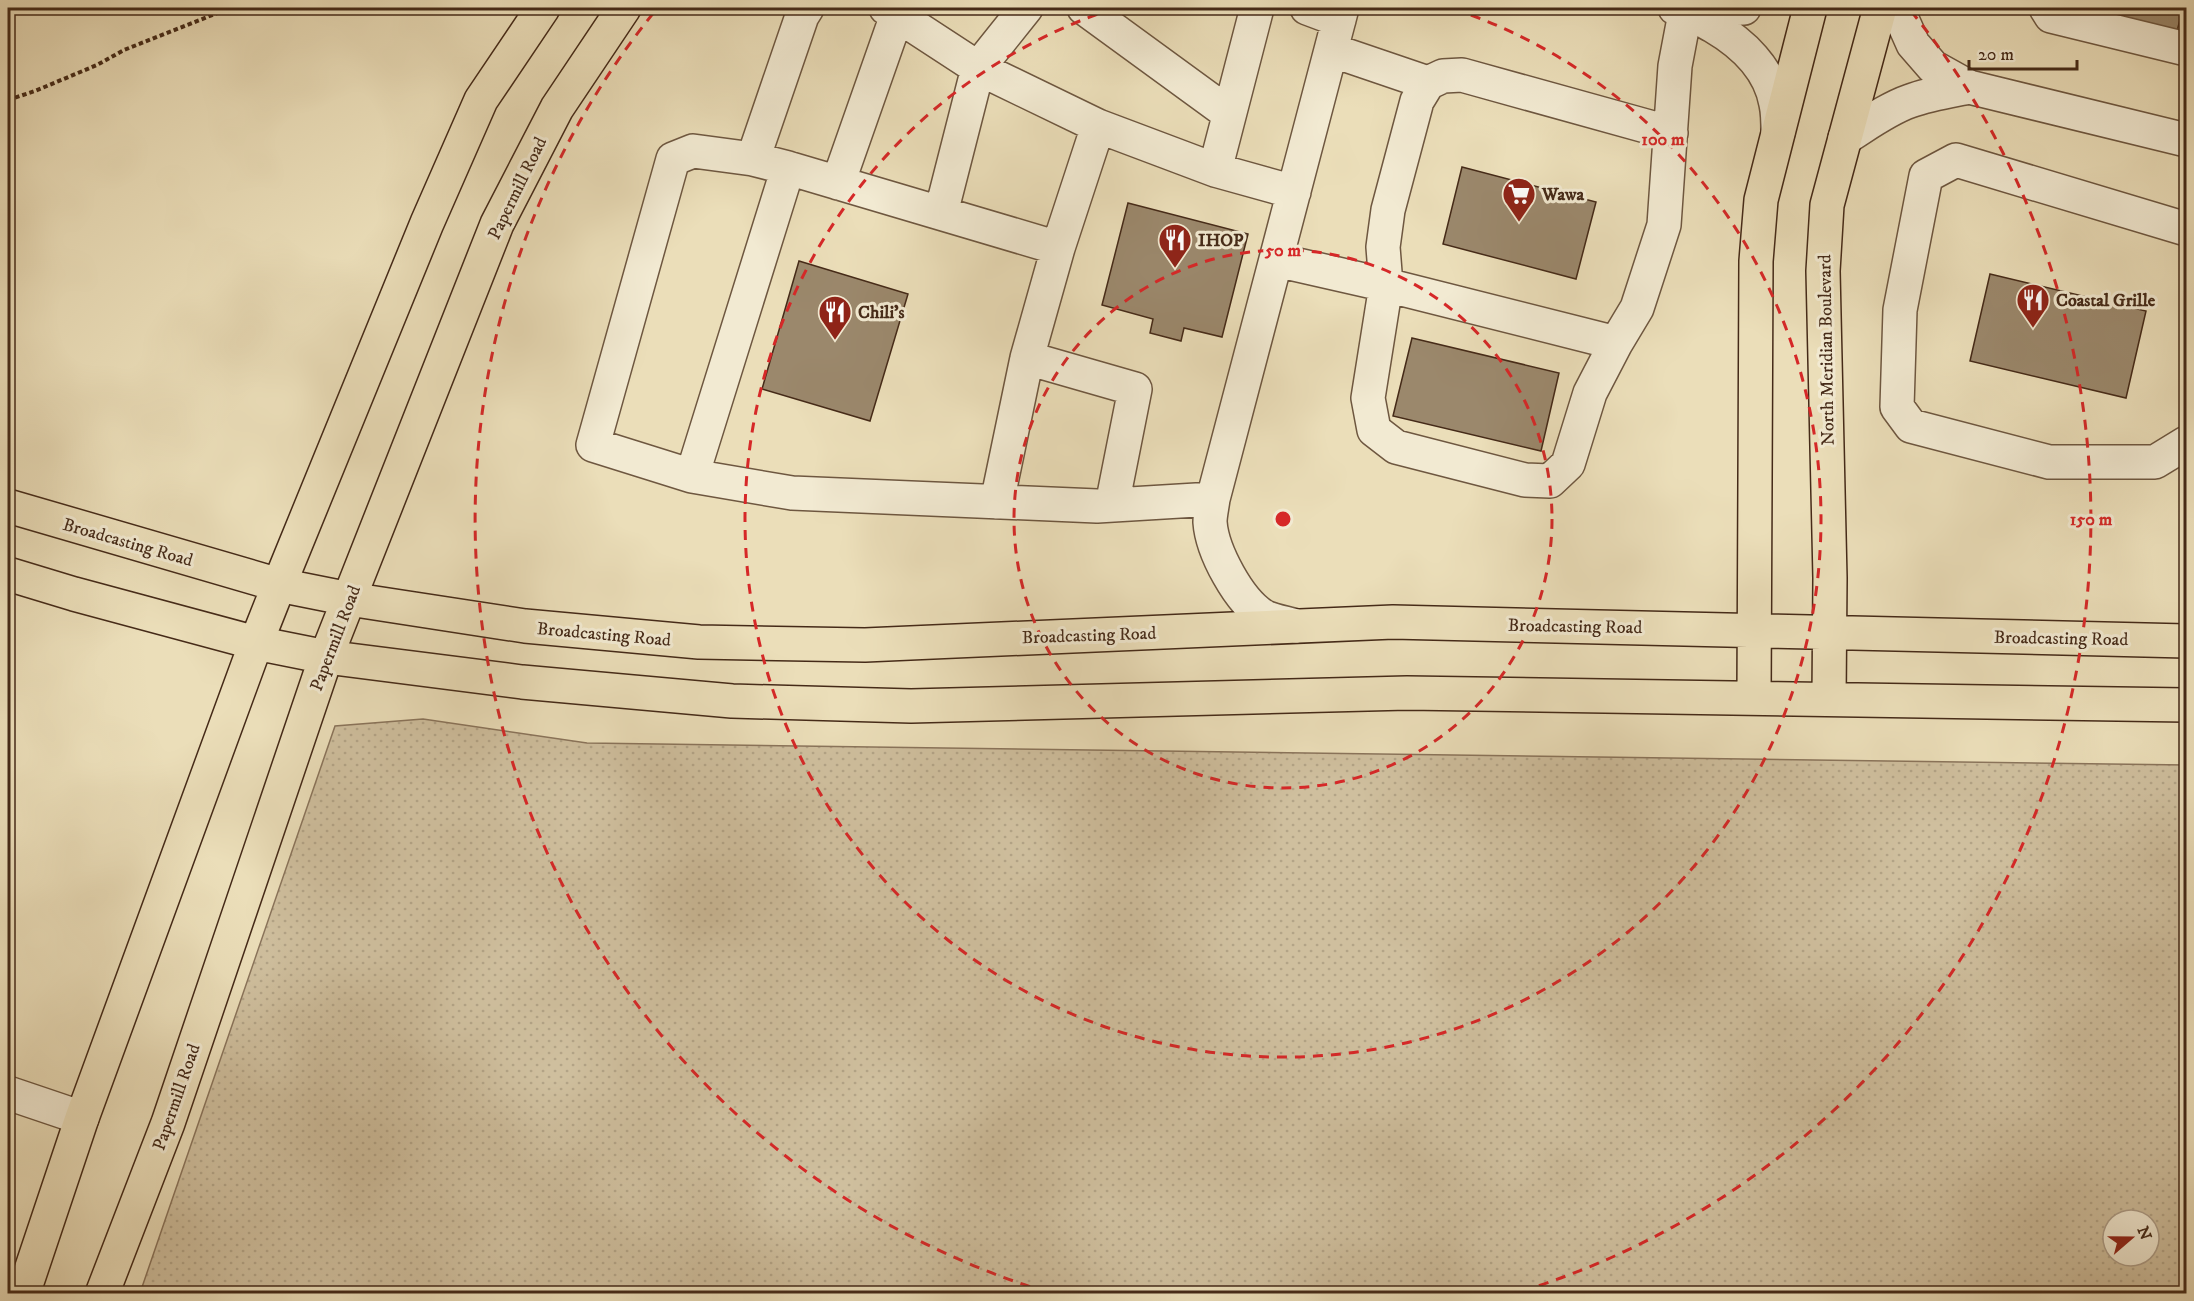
<svg xmlns="http://www.w3.org/2000/svg" width="2194" height="1301" font-family="'IM FELL DW Pica',serif">
	<style>
		.green { fill: url(#green-dots); stroke: #8a745b; stroke-width: 1.5; fill-rule: evenodd }
		.building { fill: #9b886c; stroke: #452a18; stroke-width: 1.5 }
		.lines { fill: none; stroke-linecap: round; stroke-linejoin: round }
		.minor-casing { stroke: #6e5740; stroke-width: 36 }
		.major-casing { stroke: #452a18; stroke-width: 36 }
		.path { stroke: #452a18; stroke-width: 4; stroke-dasharray: 4.5 3; stroke-linecap: butt }
		.minor { stroke: #f2ead2; stroke-width: 33 }
		.major { stroke: #ebdeb9; stroke-width: 33 }
		.ring { fill: none; stroke: #d62828; stroke-width: 3; stroke-dasharray: 10 8 }
		.labels { text-anchor: middle; stroke-width: 6; stroke-linejoin: round; paint-order: stroke }
		.street-label { font-size: 18px; fill: #452a18; stroke: #f2ead2 }
		.poi-label { font-size: 18px; font-weight: bold; fill: #452a18; stroke: #f2ead2; text-anchor: start }
		.centre { fill: #d62828; stroke: #f2ead2; stroke-width: 3 }
		.ring-label { font-size: 18px; text-anchor: middle; font-weight: bold; fill: #d62828; stroke: #f2ead2; stroke-width: 6; stroke-linejoin: round; paint-order: stroke }
	</style>
	<defs>
		<pattern id="green-dots" width="8" height="8" patternUnits="userSpaceOnUse" patternTransform="scale(1.5)"><rect width="8" height="8" fill="#cfbf9e"/><path d="M2 2h.1M6 6h.1" fill="none" stroke="#b3a487" stroke-width="1.8" stroke-linecap="round"/></pattern>
	</defs>
	<rect width="100%" height="100%" fill="#ebdeb9"/>
	<filter id="stains"><feTurbulence type="fractalNoise" baseFrequency=".00333" numOctaves="4"/><feColorMatrix values="0 0 0 0 .2 0 0 0 0 .09 0 0 0 0 .02 0 0 0 .5 -.17"/></filter>
	<radialGradient id="worn" r=".72"><stop offset=".6" stop-color="#630" stop-opacity="0"/><stop offset="1" stop-color="#630" stop-opacity=".3"/></radialGradient>
	<path class="green" d="M423,719l164,24 1599,22v528h-2046l195,-567zM2113,1220h36v36h-36z"/>
	<path class="building" d="M2109,8h74l-8,31 -69,-16z
		M1462,167l134,35 -20,77 -133,-35z
		M1128,203l120,31 -26,103 -38,-9 -3,13 -31,-8 3,-14 -51,-14z
		M799,261l109,33 -38,127 -108,-32z
		M1990,274l156,37 -20,87 -156,-37z
		M1412,338l147,35 -18,78 -148,-35z"/>
	<g class="lines">
		<g class="minor-casing">
			<path id="minor" d="M886,8l92,60 120,58
				M1084,8l144,105
				M1307,8l32,12
				M1675,8c14,3 25,11 38,18 29,17 57,43 63,78 2,9 2,19 2,28
				M1897,8l16,36 20,23 36,20 217,53
				M2046,8l5,8 135,33
				M1685,10l59,-2
				M1331,50l97,33
				M1671,133l-209,-58 -19,1 -15,7 -11,18 -29,109 -5,37 3,38 -18,113 6,32 22,17 129,33 25,1 18,-17 22,-71 26,-50 21,-35 27,-83 11,-159 11,-58
				M1845,138c21,-13 42,-29 65,-37 19,-7 39,-10 59,-14
				M753,159l49,-143 5,-8
				M1215,170l42,-162
				M838,183l59,-168
				M941,213l37,-145 48,-60
				M2186,229l-230,-69 -30,16 -26,134 -3,97 14,19 138,36h106l31,-19
				M1058,248l-31,110 108,31 -23,116
				M1276,260l110,25 230,58
				M692,476l96,-308
				M1213,499l-116,7 -305,-13 -100,-17 -99,-31 80,-286 20,-8 60,8 35,9 270,80 40,-122 117,44 79,22
				M997,502l30,-144
				M1296,626c-10,-3 -22,-5 -31,-9 -26,-15 -53,-66 -55,-95 0,-7 2,-15 3,-23l129,-491
				M8,1093l74,25"/>
		</g>
		<g class="major-casing">
			<path id="major" d="M8,506l271,79 70,14 176,27 174,16 166,3 528,-23 793,19
				M8,574l66,20 182,49 70,14 196,25 210,19 179,5 496,-13 779,12
				M1754,698l2,-437 5,-61 49,-192
				M1829,699l1,-121 -7,-307 4,-66 53,-197
				M23,1294l59,-176 174,-475 23,-58 148,-362 54,-123 62,-92
				M102,1294l66,-171 158,-466 171,-433 60,-116 67,-100"/>
		</g>
		<path class="path" d="M8,100l27,-9 62,-26 27,-15 106,-42"/>
		<use href="#minor" class="minor"/>
		<use href="#major" class="major"/>
	</g>
	<g class="ring">
		<circle cx="1283" cy="519" r="269"/>
		<path d="M1454 9A538 538 0 1 1 1112 9"/>
		<path d="M1047 1292A808 808 0 0 1 655 11M1911 11A808 808 0 0 1 1519 1292"/>
	</g>
	<defs>
		<g id="supermarket-pin" transform="scale(1.725)"><path d="M0 17L-7.5 6A9.5 9.5 0 1 1 7.5 6Z" fill="#8f2418" stroke="#f2ead2"/><path d="M-6-5.5h2.5l.6 2H6L4.5 2H-2.5L-4.4-4H-6ZM-1.5 3.2a1.3 1.3 0 1 0 .1 0ZM3 3.2a1.3 1.3 0 1 0 .1 0Z" fill="#fff"/></g>
		<g id="restaurant-pin" transform="scale(1.725)"><path d="M0 17L-7.5 6A9.5 9.5 0 1 1 7.5 6Z" fill="#8f2418" stroke="#f2ead2"/><path d="M-5-6h1v4h1v-4h1v4h1v-4h1v5L-1.5 .5V6h-2V.5L-5-1ZM5-6V6H3V1.5H1.5Q1.5-4 5-6Z" fill="#fff"/></g>
	</defs>
	<g fill-rule="evenodd">
		<use href="#supermarket-pin" x="1519" y="194"/>
		<use href="#restaurant-pin" x="1175" y="240"/>
		<use href="#restaurant-pin" x="2033" y="300"/>
		<use href="#restaurant-pin" x="835" y="312"/>
	</g>
	<g class="labels">
		<g class="street-label">
			<text transform="translate(517 188) rotate(-64)" y="6">Papermill Road</text>
			<text transform="translate(1826 350) rotate(-91)" y="6">North Meridian Boulevard</text>
			<text transform="translate(128 542) rotate(16)" y="6">Broadcasting Road</text>
			<text transform="translate(1575 626) rotate(1)" y="6">Broadcasting Road</text>
			<text transform="translate(604 634) rotate(5)" y="6">Broadcasting Road</text>
			<text transform="translate(1089 635) rotate(-2)" y="6">Broadcasting Road</text>
			<text transform="translate(335 638) rotate(-69)" y="6">Papermill Road</text>
			<text transform="translate(2061 638) rotate(1)" y="6">Broadcasting Road</text>
			<text transform="translate(176 1097) rotate(-71)" y="6">Papermill Road</text>
		</g>
		<g class="poi-label">
			<text x="1542" y="200">Wawa</text>
			<text x="1198" y="246">IHOP</text>
			<text x="2056" y="306">Coastal Grille</text>
			<text x="858" y="318">Chili's</text>
		</g>
	</g>
	<circle cx="1283" cy="519" r="9" class="centre"/>
	<g class="ring-label">
		<text x="1663" y="145">100 m</text>
		<text x="1283" y="256">50 m</text>
		<text x="2091" y="525">150 m</text>
	</g>
	<rect width="2194" height="1301" fill="none" stroke="#ebdeb9" stroke-width="30"/>
	<rect x="9" y="9" width="2176" height="1283" fill="none" stroke="#452a18" stroke-width="3"/>
	<rect x="15" y="15" width="2164" height="1271" fill="none" stroke="#452a18" stroke-width="1.5"/>
	<g transform="translate(2131 1238) rotate(70)"><circle r="28" fill="#f2ead2" stroke="#ad9d88" stroke-width="1.5"/>
	<path d="M0-4.5L10 22L0 15L-10 22Z" fill="#8f2418"/>
	<text y="-9" font-size="16" font-weight="bold" text-anchor="middle" fill="#452a18">N</text>
	</g>
	<path d="M1969 60v9h108v-9" fill="none" stroke="#452a18" stroke-width="3"/>
	<text x="1978" y="60" font-size="18" fill="#452a18" stroke="#f2ead2" stroke-width="4.5" paint-order="stroke">20 m</text>
	<rect width="100%" height="100%" filter="url(#stains)"/>
	<rect width="100%" height="100%" fill="url(#worn)"/>
</svg>
